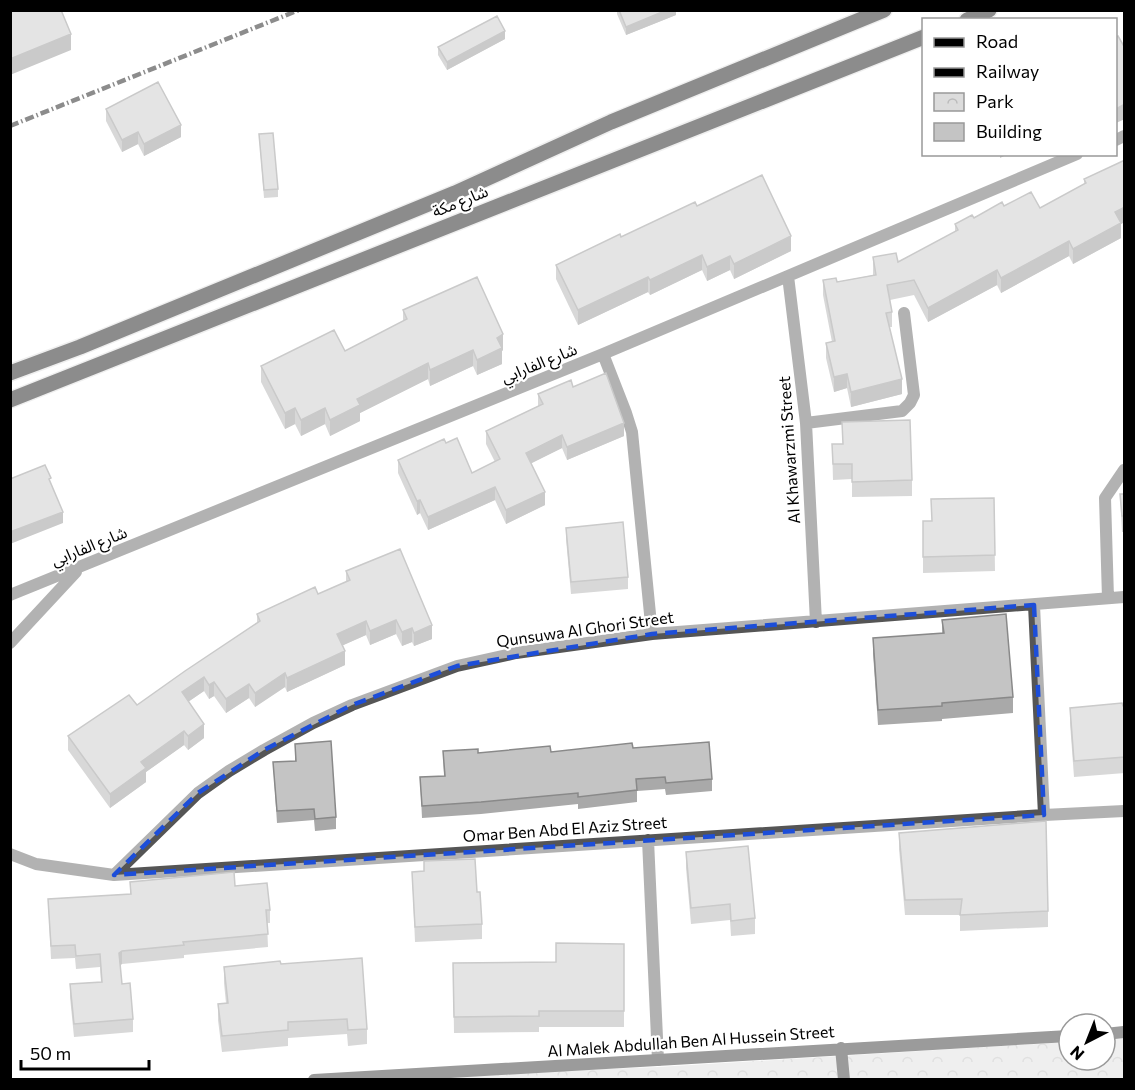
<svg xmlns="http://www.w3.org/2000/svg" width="1135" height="1090" font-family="Commissioner,'Noto Sans Arabic',sans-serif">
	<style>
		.park { fill: url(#park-crowns) }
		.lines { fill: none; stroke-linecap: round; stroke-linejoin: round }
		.primary-casing { stroke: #dbdbdb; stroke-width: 18 }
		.minor { stroke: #555; stroke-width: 12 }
		.secondary { stroke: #222; stroke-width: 12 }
		.primary { stroke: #000; stroke-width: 15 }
		.rail { stroke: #000; stroke-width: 4.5; stroke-dasharray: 9 3 1.5 3; stroke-linecap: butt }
		.wall { fill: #a9a9a9 }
		.shaded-wall { fill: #898989 }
		.building { fill: #c4c4c4; stroke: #898989; stroke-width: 1.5 }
		.marked { fill: none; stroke: #1d4ed8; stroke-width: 4.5; stroke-dasharray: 12 8; stroke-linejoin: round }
		.labels { text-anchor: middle; stroke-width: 4.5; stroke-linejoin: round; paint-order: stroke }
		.street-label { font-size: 16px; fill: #000; stroke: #fff }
	</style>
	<defs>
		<pattern id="park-crowns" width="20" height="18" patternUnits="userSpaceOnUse" patternTransform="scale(1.5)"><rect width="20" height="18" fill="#dcdcdc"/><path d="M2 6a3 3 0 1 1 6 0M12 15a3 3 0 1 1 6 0" fill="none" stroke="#bbb"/></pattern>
	</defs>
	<rect width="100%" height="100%" fill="#fff"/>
	<path class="park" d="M1124,1038v41l-801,1 334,-13 412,-25v18h36v-20z"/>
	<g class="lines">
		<g class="primary-casing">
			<path id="primary" d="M967,20l22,-10
				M10,373l70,-26 375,-154 156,-71 273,-112
				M10,400l914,-363"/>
		</g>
		<path class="minor" d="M1116,140l8,-4
			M788,276l18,147 10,199
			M603,354l23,59 6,19 20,202
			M806,423l96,-12 8,-8 4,-8 -10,-82
			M10,595l593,-241 474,-200
			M1108,598l-3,-100 19,-28
			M1034,605l10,210
			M10,643l66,-71
			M648,840l10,220
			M10,854l26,10 78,11 930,-60 80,-4
			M114,875l84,-82 31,-22 35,-21 49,-27 39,-18 105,-39 59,-13 136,-19 472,-37"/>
		<path class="secondary" d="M1105,1034l19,-2
			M841,1048l3,32
			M314,1080l755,-44"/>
		<use href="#primary" class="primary"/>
		<path class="rail" d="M10,126l289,-116"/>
	</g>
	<path class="wall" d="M617,10h59v5l-50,20 -9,-21z
		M505,39l-58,31 -9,-15v-8z
		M106,109l75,28 -37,19 -6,-12 -16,8 -16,-31z
		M259,134l19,55v8l-14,1z
		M1084,179l37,45v14l-48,26 -4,-8 -68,37 -4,-8 -69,37 -14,-27 -24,5 2,12v15h-3l13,67 -51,13 -4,-19 -13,4 -8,-34v-15l6,-1 -9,-47v-15l14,2 36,-7v-18l25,5 57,-30v-8l49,-18 36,2 44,-23z
		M697,206l94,45 -57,28 -4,-9 -23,11 -5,-11 -52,25 -2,-3 -70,33 -22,-46v-14z
		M403,310l100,40 -1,1v13l-25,11 -4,-9 -43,20 -2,-7 -68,34v8l-30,15 -5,-12 -24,12 -6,-12 -10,5 -24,-47v-16l84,-15 58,-29z
		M573,387l51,49 -57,24 -5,-12 -31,15 14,42 -39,19 -11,-24 -67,30 -8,-17 -3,2 -19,-42v-13l48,-17 26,30 23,-11 -9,-18v-13l52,-25v-12z
		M832,444l80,36v16l-60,1v-18l-19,1z
		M1120,494h5v38h-3z
		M994,498l1,73 -72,2v-52h8z
		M566,528l62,49v12l-57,5 -5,-55z
		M346,571l86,68 -18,7 -2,-4 -10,4 -6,-12 -26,11 -4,-10 -23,10 2,20 -58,27 -2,-5 -30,20 -6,-9 -23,15 -12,-17 -5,3 -5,-8 -16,11 16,36 -16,12 -4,-5 -38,27v10l-36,26 -42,-58v-14l69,-31 120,-82v-9l61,-20 28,-12z
		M942,620l71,77v16l-71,6v2l-64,4 -5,-72v-15l69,-5z
		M1123,706h2v67l-51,4 -4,-54v-15z
		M295,744l41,73v12l-21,2 -1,-11 -37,3 -4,-61 22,-1z
		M633,748l79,31v12l-46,4 -1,-6 -28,2v11l-59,7v-5l-97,10 -59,4 -2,-41 24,-1 -1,-25 35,2 73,-1z
		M899,833l149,78v16l-88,4v-16h-55l-6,-66z
		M686,852l69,66v16l-24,2 -1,-16 -39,4 -5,-56z
		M412,872l65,20 5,32v15l-67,3z
		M130,882l105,4 35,24v13h-3l1,24 -84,8v3l-62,6 -2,1 2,19 11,35v13l-59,5 -4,-40v-13l31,-2 -1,-15 -24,2 -1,-11 -24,1 -3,-60 82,-5z
		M624,944v83h-85v5l-85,1 -1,-70 103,-1z
		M281,964l86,65v15l-19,2 -1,-12 -59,4v8l-66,6 -4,-32v-16l8,-1 -2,-20v-16z"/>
	<path class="shaded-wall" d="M667,10h9v5l-50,20v-8z
		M505,31v8l-58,31v-8z
		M71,34v16l-61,25v-16z
		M1125,104v15l-9,4v-14z
		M181,125v12l-37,19v-12z
		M138,132v12l-16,8v-12z
		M1000,154h8l-8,4z
		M1125,207v15l-4,2v14l-48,26v-15l42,-37z
		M791,236v15l-57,28v-15z
		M1069,241v15l-68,37v-15z
		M702,255v15l-52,25v-15z
		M730,256v14l-23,11v-14z
		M997,270v15l-69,37v-14z
		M648,277v15l-70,33v-15z
		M503,334v16l-1,1v13l-25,11v-15l20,-22z
		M473,350v16l-43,20v-16z
		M428,363v16l-68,34v8l-30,15v-16l27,-21z
		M847,374v14l-13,4v-15z
		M902,379v15l-51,13v-15z
		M295,408v16l-10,5v-16z
		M325,408v16l-24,12v-16z
		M624,423v13l-57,24v-13z
		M562,435v13l-36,18v-13z
		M495,487v13l-67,30v-13z
		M545,492v13l-39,19v-14z
		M420,500v13l-3,2v-14z
		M63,512v11l-53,21v-12z
		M396,620v14l-26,11v-14z
		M366,621v14l-29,13v-14z
		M432,625v14l-18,7v-13z
		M412,628v14l-10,4v-14z
		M345,651v14l-58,27v-14z
		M285,673v14l-30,20v-14z
		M204,677v14l-22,15v-14z
		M214,682v14l-5,3v-14z
		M249,684v14l-23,15v-14z
		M204,724v14l-16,12v-14z
		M184,731v14l-38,27v10l-36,26v-14l31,-32z
		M122,951v13l-3,2v-13z"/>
	<path class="building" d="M10,10h51l10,24 -61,25z
		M619,10h48l-41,17z
		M497,16l8,15 -58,31 -9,-15z
		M1118,36l7,12v56l-9,5v-72z
		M158,82l23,43 -37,19 -6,-12 -16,8 -16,-31z
		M273,133l5,56 -14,1 -5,-56z
		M1125,160v47l-10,5 6,11 -48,26 -4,-8 -68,37 -4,-8 -69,38 -14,-28 -27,5 5,27 -6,1 16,66 -51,13 -4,-18 -13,3 -8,-34 9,-2 -12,-61 13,-2 1,4 39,-7 -3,-18 23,-4 2,9 60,-32 -3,-6 17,-9 2,3 28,-16 2,4 27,-14 9,16 46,-25 -2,-4z
		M762,175l29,61 -57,28 -4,-8 -23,11 -5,-12 -52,25 -2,-3 -70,33 -22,-45 64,-31 1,3 74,-35 2,4z
		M477,277l26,57 -6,4 5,10 -25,12 -4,-10 -43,20 -2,-7 -71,36 3,6 -30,15 -5,-12 -24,12 -6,-12 -10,5 -24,-47 73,-36 11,21 62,-32 -4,-9z
		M606,373l18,50 -57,24 -5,-12 -36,18 19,39 -39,18 -11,-23 -67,30 -8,-17 -3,1 -19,-41 46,-21 2,4 11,-5 15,35 28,-14 -14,-28 57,-27 -5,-10 33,-14 2,7z
		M910,420l2,60 -60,2v-18h-19l-1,-20h11l-1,-22z
		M45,465l6,13 -2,1 14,33 -53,20v-53z
		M1120,494h5v22h-3z
		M994,498l1,57 -72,2v-36h9l-1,-22z
		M623,522l5,55 -57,5 -5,-54z
		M400,549l32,76 -18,8 -2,-5 -10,4 -6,-12 -26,11 -4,-10 -29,13 8,17 -58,27 -2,-5 -30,20 -6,-9 -23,15 -12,-17 -5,3 -5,-8 -22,15 22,32 -16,12 -4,-5 -43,31 5,6 -36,26 -42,-58 61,-41 8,10 48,-34 75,-50 -3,-7 58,-27 3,7 32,-14 -4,-9z
		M1006,614l7,83 -71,6v3l-64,4 -5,-72 71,-5 -2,-13z
		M1122,703l1,3h2v51l-51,4 -4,-53z
		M331,741l5,76 -21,2 -1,-10 -37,2 -4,-49 23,-1 -1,-17z
		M709,742l3,37 -46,4 -1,-6 -29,2 1,11 -59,7v-4l-97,9 -59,4 -2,-29 25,-1 -2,-25 35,-2v4l72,-7 1,6 81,-9 1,5z
		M1046,821l2,90 -88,4 2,-16 -57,1 -6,-67z
		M748,846l7,72 -24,3 -1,-17 -39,4 -5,-56z
		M475,859l2,33h3l2,32 -67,3 -3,-55 12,-1v-10z
		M234,872l1,14 32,-3 3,27h-4l2,24 -85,8 1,3 -62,6 -3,2 3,31 8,-1 3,36 -59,5 -4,-40 32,-2 -2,-28 -24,2 -1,-11 -24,1 -3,-47 83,-5 -1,-12z
		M556,943l68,1v67h-85v5l-85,1 -1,-54 103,-1z
		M362,958l5,71 -19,1 -1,-11 -59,3v8l-66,6 -4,-32 10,-1 -4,-36 56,-6 1,3z"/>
	<path d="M0 0H1135V1090H0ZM1034,605l10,210 -930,60 84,-82 66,-43 88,-45 105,-39 195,-32z" fill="#fff" fill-opacity=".55" fill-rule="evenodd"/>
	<path class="marked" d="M1034,605l10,210 -930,60 84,-82 66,-43 88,-45 105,-39 195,-32z"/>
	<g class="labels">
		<g class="street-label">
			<text transform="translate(460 201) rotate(-22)" y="6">شارع مكة</text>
			<text transform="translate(539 363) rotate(-22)" y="6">شارع الفارابي</text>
			<text transform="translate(789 450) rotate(-94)" y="6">Al Khawarzmi Street</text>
			<text transform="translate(89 546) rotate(-22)" y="6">شارع الفارابي</text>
			<text transform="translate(585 629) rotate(-8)" y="6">Qunsuwa Al Ghori Street</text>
			<text transform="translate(565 829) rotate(-4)" y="6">Omar Ben Abd El Aziz Street</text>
			<text transform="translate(691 1041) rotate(-4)" y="6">Al Malek Abdullah Ben Al Hussein Street</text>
		</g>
	</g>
	<rect width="1135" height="1090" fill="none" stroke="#000000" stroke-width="24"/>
	<rect x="922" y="18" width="195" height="138" fill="#ffffff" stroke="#999999" stroke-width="1.5"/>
	<rect x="934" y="38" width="30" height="9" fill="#000000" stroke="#999999" stroke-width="1.5"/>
	<text x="976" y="48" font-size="18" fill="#000000">Road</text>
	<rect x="934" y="68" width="30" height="9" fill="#000000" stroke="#999999" stroke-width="1.5"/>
	<text x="976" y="78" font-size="18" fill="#000000">Railway</text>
	<rect x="934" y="93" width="30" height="18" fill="url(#park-crowns)" stroke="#999999" stroke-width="1.5"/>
	<text x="976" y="108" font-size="18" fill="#000000">Park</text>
	<rect x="934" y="123" width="30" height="18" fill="#c4c4c4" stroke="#999999" stroke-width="1.5"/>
	<text x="976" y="138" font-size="18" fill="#000000">Building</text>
	<g transform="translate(1087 1042) rotate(222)"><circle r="28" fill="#ffffff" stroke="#999999" stroke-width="1.5"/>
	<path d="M0-4.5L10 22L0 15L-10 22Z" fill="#000000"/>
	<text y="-9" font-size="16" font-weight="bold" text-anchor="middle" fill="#000000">N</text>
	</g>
	<path d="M21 1060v9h128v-9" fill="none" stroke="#000000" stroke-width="3"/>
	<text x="30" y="1060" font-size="18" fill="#000000" stroke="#ffffff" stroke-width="4.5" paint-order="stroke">50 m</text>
</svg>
